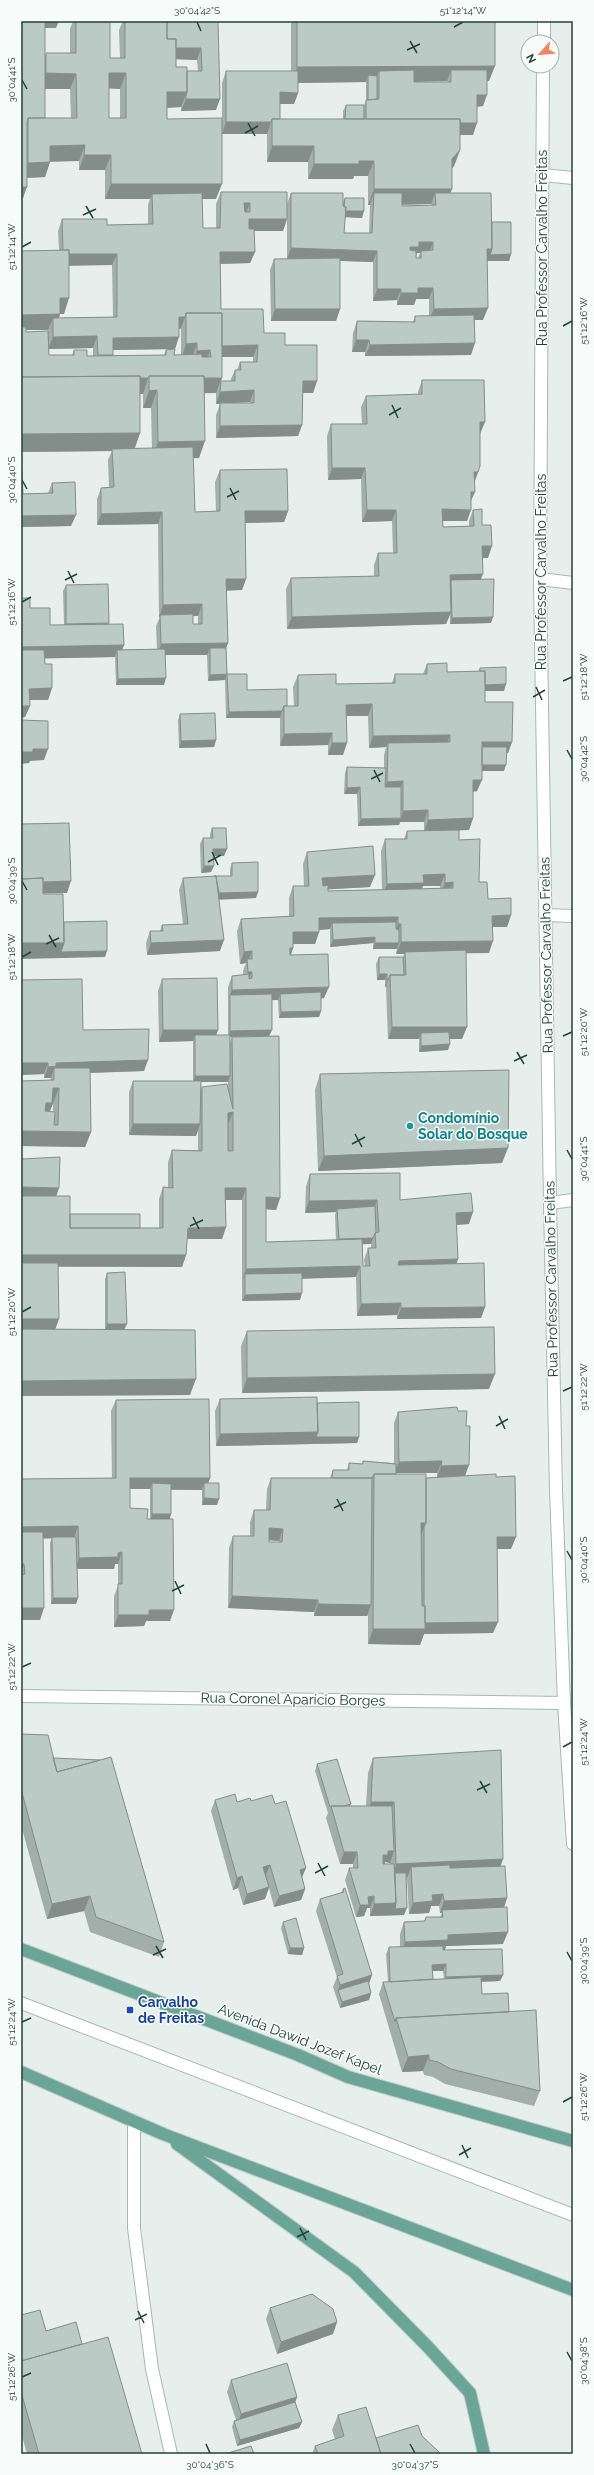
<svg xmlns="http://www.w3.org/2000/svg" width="594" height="2475" font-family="Raleway,sans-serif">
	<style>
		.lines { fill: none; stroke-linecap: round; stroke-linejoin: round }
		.service-casing { stroke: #a8b8b2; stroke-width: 14 }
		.minor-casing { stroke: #a8b8b2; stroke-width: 14 }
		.tertiary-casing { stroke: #a8b8b2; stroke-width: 14 }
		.primary-casing { stroke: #c2cac8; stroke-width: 14 }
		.service { stroke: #fff; stroke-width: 12 }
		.minor { stroke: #fff; stroke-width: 12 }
		.tertiary { stroke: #fff; stroke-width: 12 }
		.primary { stroke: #6aa596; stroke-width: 12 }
		.wall { fill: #a1aea9; fill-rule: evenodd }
		.shaded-wall { fill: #838d89 }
		.building { fill: #bbcac4; stroke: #838d89; fill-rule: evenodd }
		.ticks { fill: none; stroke: #24423a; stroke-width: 1.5 }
		.culture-dot { fill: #0f9aa8; stroke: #f7fbf9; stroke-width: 1.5 }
		.transit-dot { fill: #1a4fb4; stroke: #f7fbf9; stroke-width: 1.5 }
		.labels { text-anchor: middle; stroke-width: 3; stroke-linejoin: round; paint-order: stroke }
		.street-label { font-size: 14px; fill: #24423a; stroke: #f7fbf9 }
		.culture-label { font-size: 14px; font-weight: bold; fill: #0d838f; stroke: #f7fbf9; text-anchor: start }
		.transit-label { font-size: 14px; font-weight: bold; fill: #164399; stroke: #f7fbf9; text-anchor: start }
		.neatline { fill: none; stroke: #24423a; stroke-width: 1.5 }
		.ticks-label { font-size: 10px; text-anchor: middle; fill: #24423a }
	</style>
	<rect width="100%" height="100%" fill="#e6efeb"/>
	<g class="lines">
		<g class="service-casing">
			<path id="service" d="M21,2003l552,212
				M134,2121v107l18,141 19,85"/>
		</g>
		<g class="minor-casing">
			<path id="minor" d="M543,175l30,3
				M540,579l33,4
				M545,915l28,1
				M550,1203l23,-3
				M21,1696l543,7"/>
		</g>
		<g class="tertiary-casing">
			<path id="tertiary" d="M544,42v-21
				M543,66l-3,513 10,624 6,287 8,213 9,141"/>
		</g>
		<g class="primary-casing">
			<path id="primary" d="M21,1949l277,106 50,22 225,64
				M21,2072l142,62 410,156
				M177,2144l177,128 74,75 42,46 14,61"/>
		</g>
		<use href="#service" class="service"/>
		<use href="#minor" class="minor"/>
		<use href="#tertiary" class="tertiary"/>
		<use href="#primary" class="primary"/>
	</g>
	<path class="wall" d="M21,21l35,7h-11v29l1,-4h24v-24l3,-8h37v37h10l-1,-28 4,-9h95l-2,89 -35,1v-4l-14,1v11l49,80h-14l1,29h13v-24l5,-12 66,12 4,-11 52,9 2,-4 17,20 -17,-1 -1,16h25l1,-28h-2v-29h-14l-1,3h-45v-17h-41v-28h-45v-51l4,-12h65v-47l1,-3 148,1 1,-1h54l-6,60h-2l-4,25 -6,1 -4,28h-13v15l-6,16 -2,3 -2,24 42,29 19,32 -2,7h-22l-4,59h-8l-4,35 -106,1v-4h-13l1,-19 4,-12 56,1 2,-6h14v-17h-13l-2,6h-17v-5l-24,1v-39l-33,-1v48l-4,12h-65l-1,-51 4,-11h13v-40l-4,12h-29l1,21 -5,11 -30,1 1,45 64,36 32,36 -4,12h-10l-1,32 -4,11 -82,2v-23l4,-11h-4v-11l5,-12h9l5,-11h2l3,-8h13v-5h-31v21l-6,15h-12l-5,65h-6l2,54 21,-1 -1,-29 5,-12 68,41 -4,11 -39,1 1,56 -4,11h-16l2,53 -2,5 1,26 20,16 40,16h7l-1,-19 5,-12 38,9 56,-1 3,-9h28l4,-10 20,8h31l2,-4 24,23h-19v11l27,40 -4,11h-1l-3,18h-22l-5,20 -4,1v26l-4,12h-10v10l20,42 9,17 23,16 -4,12h-15l-3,26h-23l-4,86h-12l-2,11 -29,2v-13h-31l-2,-52h-1v-7h-8l-1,-16 3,-7h24l1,-3h-8l1,-5h-24v-6l-43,4v-18l-11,1v2l-4,12h-22v4l-2,7 33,43 -3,1v12l-2,6 -40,1 -1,-18h-6v30l-3,6 -39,1v6l2,-6 48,161 -4,12 -10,-1v33l70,-2 -1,-25 1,-3 -31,1 1,-27 4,-12 90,26 69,24 -13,1 2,34 -2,5 29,43 -4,11 -84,1v-4l-40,1 -1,-39 -54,2 -2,21 -58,1v-101h-16v27l-4,12h-35l-1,16 -4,12h-124l-3,63h50v-51l2,-6 17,57 66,65 -169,1v-237l35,37 14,18 70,14h19v-29l4,-12 5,1v-26l4,-12h26v-19l-2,5 -67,-1v-43l4,-11h60v-40l-34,1 -1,-51 4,-12 56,51 -2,5h12v-48l4,-11 11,-1v-4l3,-8 -6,1 -3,-33 4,-12 48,-3v-18l4,-12h11l-1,-22 4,-12 63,35 -42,2v2l54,-1 -1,-39 4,-12h19l3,-8h17v-9h-24l-1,3 -41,1 -1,-32h-13l1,-21 2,-6 37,1v-13l2,-8 -17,1 -1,-32h-21l-4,39h-15v-10l-48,1v-28h-54l-1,-38 -17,1 -1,-26h-42l-1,30h-48l-1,-28 -70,1v6l7,24 -4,12h-19l1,6 -5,11 -4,1v-120l9,10 20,17h14l-1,-34 3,-6 43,38 15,22 -2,5 35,-1 -1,-23 4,-9h-1l-1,-93 -61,1v-26l4,-11 8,-1 -1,-27 4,-9 -91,1v-201l38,-1 -1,-19 4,-12 45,6 41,-1v-19l2,-6h-45v-29h-26v-9h-29l-5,16 -18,1 -4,20zM176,59l21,1 1,11h-11l-11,-4zM447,81v1h-30zM366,82v19l-2,4h-18l-3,6v8h-63v-15h14l4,-11v-10zM109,88l11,1v29h-11zM45,89h25l1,29h-26zM431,204v1l-29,1v-1zM417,253h3l-2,5h-2zM69,265h43l1,52 -54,1 1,-4h4zM179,329h2v26h-7l-8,-5 -2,5h-51v-5l62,-1zM26,330h22v1l-22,1zM93,348v8h-6l-13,-6 -2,5h-23v-6zM140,394h3v14h8l1,40h-17l5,-15zM250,402v1h-25zM193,616h5v8h-5zM423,886h17v2l-18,1zM201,1082h27v6l-26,-1 -1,4zM362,1244h9v4h-3l-4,12 1,6h-2z
		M422,380l58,54 -2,38 -4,11 -7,38h-24v6l26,-1v-5l4,-11 9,15 6,33h-6l-1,21 10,44 -41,1v-9l-4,9 -159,5 -1,-40 5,-11 83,-2v-11l4,-12h15l-1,-32 -30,1 -1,-43 -33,1 -1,-44 4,-12h31l-1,-17 5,-11 52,-1v-3z
		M21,471l2,23 25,-1 4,-10 19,43 -50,1z
		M180,714l36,26 -2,7 -35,1 -1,-28z
		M212,828l12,28h-11l-2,16 -10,1 -1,-29 3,-6h7v-4z
		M232,863l24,35 -37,1 1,52 -73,4 -1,-12 4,-12h10l2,-6 21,-1 -4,-34 4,-12 47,-2v-7z
		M21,980l62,50 61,41 -54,2 1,59 -6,15 -64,-1v-65l29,-1 1,-2h-7v-4l-23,1zM52,1103h1v9h-4z
		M320,1074l182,89 -184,8 -3,-81z
		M247,1331l242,58 -247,4 -1,-47z
		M220,1399l97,4 42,34 -2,6 -141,3 -1,-35z
		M116,1400l94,78 -2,5 9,22h-15v-15h-31v24l-1,5v102h-24l-2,5 -30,1v-31l4,-10v-22h-3l-1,5h-37l1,29 -2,6h-25l-1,-61 2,-5h-9l-3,82h-19v-141l91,-1 -1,-67zM130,1489h20v30h-3l-17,-11z
		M458,1411l8,15 -1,50 31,1 15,72h-14l-4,84 -69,1 -4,11 -52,-1v-29l-1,1h-53v-4l-86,-4 1,-60 4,-12h17v-14l4,-12h12l1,-21 4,-11h59l3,-8h14l2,-7 13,1 1,-3 31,2v-40l4,-11zM396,1473h41v4l-11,1 -30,-4zM269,1540l10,1v1h-10z
		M21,1734l32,24 111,184 -5,15 -69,-25 -6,-21 -37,8 -26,-94z
		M373,1758l127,109 7,31 -3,10 -1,36 -57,2 -1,4 58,25 -3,6 -19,1 1,12 27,18 31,79 -6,15 -89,-22 -12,-7 -9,-2 -1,-4 -21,1 -23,-78 4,-12h5l-2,-28 3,-7h11v-13l4,-12 20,-1 2,-4h14l2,-4h-2l-1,-7h-8l-2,7 -20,1 -2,-36h-1l-2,37 -34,1v-8h-3l-3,8 -8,1 -11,-37 4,-12h4v-4h-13l-14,-46 2,-5 -13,-42 2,-7 34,40 -1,2h16l2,-33zM385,1862l5,1v-1v2h-5zM432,1971h11l1,8h-11z
		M215,1800l22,2 14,-1 24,3 27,74 3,11 -4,11 -27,7 -5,-19 -4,11 -22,6 -5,-17 -5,2 -22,-79z
		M343,1889l29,86 -3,8 2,10 -2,7 -29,8 -7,-21 4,-10 -21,-66 4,-12 21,-6z
		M283,1922l21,26 -2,7 -14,-1 -7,-26z
		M270,2308l67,14 -4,12 -56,20 -11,-35z
		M21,2315l25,16 36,13 60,110h-115l-6,-22z
		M231,2380l66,17 -2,5 7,20 -3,6 -62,18 -5,-19 2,-6 2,-1 -9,-28z
		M338,2415l38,23 46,-2 19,18h-129l3,-8 20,-7 -3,-9z"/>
	<path class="shaded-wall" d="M43,21h16l-3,7h-15z
		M354,21h69l-1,2h-69z
		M174,48h27l-4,12 -27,-1z
		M495,66l-6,15h-38v-11l-4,11 -68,1v-11l-4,11 -7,-7 -2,7 -75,1 6,-16z
		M46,73l30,1 -6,15h-29z
		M109,73h17l-6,16 -17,-1z
		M167,92h20l-6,15 -19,1z
		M280,92l18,1 -4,11h-18z
		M477,95h10l-4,11 -10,1z
		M186,99h34l-4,11 -35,1z
		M226,122h45l-4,12h-45z
		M366,123h111l-4,12 -130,-1z
		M85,145l-6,16 -34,1 5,-16z
		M272,146h42l-6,16h-41z
		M460,150l-6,16 -8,8 6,-15z
		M84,155h27l-6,15h-26z
		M359,161h15l-6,15h-14l-1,3h-45l6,-15z
		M50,162l-5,15 -23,1 6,-15z
		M111,184h111l-6,15h-64v-5l-2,5h-45z
		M21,187h6l-4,11h-2z
		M374,189h78l-6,15 -11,-11 -4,11 -58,1 1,-12 -4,12h-2z
		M244,203h6l-5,12h-5z
		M344,211h20l-2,7 -20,-1z
		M249,219h38l-4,12h-38z
		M419,242h14l-4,11 -8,-2 -1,2h-3l-2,6h-9l4,-12z
		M291,248l86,3 -4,11 -86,-3z
		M487,249h5l19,5 -2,7h-26z
		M220,252h35l-5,11 -34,1z
		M63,254h54l-5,11 -53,1z
		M418,288h15l-4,11h-13l-2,6h-17l4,-12z
		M377,289h24l-4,11 -24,1z
		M60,298h9l-5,16h-9z
		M488,308l-5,12h-54l5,-11z
		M275,309h65l-4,12h-65z
		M60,314l-5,16 -2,-12 -5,12h-27v-15z
		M179,317h6l-4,11 -6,1z
		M97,336l-4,12 -45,1 5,-12z
		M179,337l-4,12 -67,1 5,-12z
		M356,340h13l-4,12h-13z
		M197,343l-5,15 -11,1 5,-15z
		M475,343l-4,12 -106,1 5,-11z
		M258,345l-5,12h-36l4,-11z
		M210,350l-5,16h-13l5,-15z
		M148,378l-5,16 -122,1v-15z
		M149,378h73l-6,15 -59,1v-4l-6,18h-8l6,-17z
		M303,381h14l-4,12h-14z
		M254,390l-4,12 -34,2 4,-12z
		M480,422h5l-5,12h-5z
		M302,425l-4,11 -82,2 4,-12z
		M140,433l-6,17 -22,-1v2l-91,1v-18z
		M205,441l-6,17 -47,1 6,-17z
		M332,468h33l-4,11 -33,1z
		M474,472h4l-4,12z
		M471,492h4l-5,11z
		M442,509l29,1 -4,11h-29z
		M367,510h29l-4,11 -30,1z
		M245,511h43l-4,11 -43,1z
		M162,512l-4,12 -61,1 4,-11z
		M76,515l-5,11 -50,1v-11z
		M482,546h10l-4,12h-10z
		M483,574l-5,12 -27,-6 -2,6 1,-11z
		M226,579h20l-4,11 -20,1z
		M202,604l-4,12 -38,1v-2v2h-1l4,-12z
		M451,612l-5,12 -159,5 5,-12z
		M493,617l-2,6 -41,1 2,-6z
		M228,643l-4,11 -14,-6 -3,7h-50l4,-11z
		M124,645l-5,12 -2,-7 -2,7 -94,2v-12z
		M227,674l-2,6 -17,1 2,-6z
		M166,678l-2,7h-48l2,-6z
		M506,684l-2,7h-24l3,-6z
		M52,688l-4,12h-23l4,-11z
		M372,704l-4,12h-26l4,-11z
		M21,706h9l-5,11 -4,1z
		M282,711l-2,7h-54l3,-6z
		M332,733l-4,12 -48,1 4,-12z
		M450,735l-4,12 -58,-4 -2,4 -17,1 4,-12z
		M216,740l-2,7 -35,1 2,-7z
		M482,742h30l-4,11h-27z
		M332,743h15l-4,12h-15z
		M33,749h15l-4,11 -14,1 -1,2 -8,1v-12z
		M481,765h25l-2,6h-26z
		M473,780h9l-5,11 -8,1z
		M403,781l-4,12h-16l4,-11z
		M360,787l-3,7h-13l3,-6z
		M428,810l-4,12h-24l-1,3 -41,1 3,-7h40l2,-8z
		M473,818l-4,12 -45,2 4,-12z
		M213,849h14l-3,7h-14z
		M204,866h10l-3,6 -10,1z
		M445,874l-5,12h-17l-4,9 -37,1 5,-12 36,-9z
		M375,875l-5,12 -52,3 4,-12z
		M71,881l-4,12 -46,1v-12z
		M453,882l-4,12 -9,1 5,-12z
		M258,892l-2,6 -42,2 2,-7z
		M511,915l-4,12h-19l4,-11z
		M398,917l-4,12 -62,-6 -2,6 -15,1 4,-12z
		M398,924h3l-4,12h-3z
		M293,932h26l-4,12h-26z
		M375,937l-2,6 -43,4 3,-7z
		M224,940l-4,11 -73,4 4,-12z
		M493,941l-4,12 -84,1v-2l-1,2h-8l5,-12z
		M21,943h43l43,8 -2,6 -84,2z
		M375,943h24l-2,6h-24z
		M290,948h3l-4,12z
		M252,951l-5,12v-4l-1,4 -6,1 4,-12z
		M248,972h4l-5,11 -4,1z
		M379,974h8l-2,6h-8z
		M387,980h1l-2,7h-1z
		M329,987l-5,11 -43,2 -1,-6 -2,6 -48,2v-7l2,-5z
		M321,1011l-2,6 -40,1 2,-6z
		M392,1027h75l-5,12h-41v-6l-2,6h-31z
		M163,1030h55l-4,11 -19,-6 -2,6 -34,1z
		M272,1030l-3,6 -41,1 2,-6z
		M450,1044l-2,6 -29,2 2,-6z
		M148,1060l-4,11 -90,3v-6l-3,10h-7l4,-11 8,-4z
		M21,1063h27l-4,11 -23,1z
		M195,1076h35l-2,6h-35z
		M53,1088h6l-12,31 -7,-1 6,-15z
		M233,1112l-5,12v-11z
		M133,1124h67l-4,12 -67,-1z
		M21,1131l70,1 -6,15 -64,-1z
		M508,1148l-6,15 -184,8 6,-15z
		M21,1187l38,1 -4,12 -34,-1z
		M225,1188h21l-4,12h-21z
		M266,1197l14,1 -4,12 -14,-1z
		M377,1200l-4,12 -36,-3 -1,3 -31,1 4,-12z
		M473,1212l-4,12 -17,1 4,-12z
		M226,1227l-4,12h-38l4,-11z
		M373,1238l-2,6 -35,1 3,-6z
		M21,1255h165l-4,12 -161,-1z
		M458,1259l-4,12 -59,2 4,-12z
		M360,1266l-4,11 -111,3v-6l-3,7 4,-12z
		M302,1293l-2,7 -58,1 3,-6z
		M401,1303l-4,12 -40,1 4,-12z
		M485,1307l-4,11 -84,1 4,-11z
		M21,1319h38l-4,11 -34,1z
		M107,1324h20l-3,6h-19z
		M495,1374l-6,15 -247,4 5,-15z
		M196,1379l-6,16 -169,1v-15z
		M318,1432l41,5 -2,6 -141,3 4,-12z
		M442,1461l-5,12h-43l5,-11z
		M469,1465l-4,11 -28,2 4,-12z
		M130,1478h80l-4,12 -2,-7 -2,7 -50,-1v-6l-2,6h-24z
		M204,1498l15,1 -2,6h-15z
		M152,1514h19l-2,6h-19z
		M421,1523h5l-6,15z
		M78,1526l-4,12 -53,1v-12z
		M269,1528l14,1 -4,12 -14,-1z
		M497,1537h19l-5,12h-18z
		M122,1552l-4,12h-3l-1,5h-39l4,-11z
		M21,1564h3l-3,10z
		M232,1596l86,4 -4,12 -86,-4z
		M53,1598h25l-2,6h-25z
		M318,1604l53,1 -4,11h-53z
		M21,1608h23l-4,12h-19z
		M149,1610h25l-4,11h-24l-2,5 -30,1 4,-12z
		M498,1622l-5,11 -69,1 -4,11 -52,-1 5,-15 51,-6z
		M371,1802h23l-6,15h-22z
		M388,1851h6l-4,12 -5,-1 -1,5h-5l4,-12z
		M344,1852h13l-4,12h-13z
		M503,1859l-5,15 -87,-7 -4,11 -16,1 5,-15z
		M270,1865l-5,12 -2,-10z
		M306,1868l-5,12 -1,-10z
		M242,1876l-4,12 -5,2 4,-12z
		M269,1887l-4,12 -22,6 4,-11z
		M305,1889l-4,11 -27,7 5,-11z
		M443,1894l-4,12h-8l-2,7 -20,1 4,-11 19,-8z
		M90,1896l-6,15 -37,8 5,-15z
		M374,1896l-4,12h-3l-3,8 -8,1 4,-12 8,-8z
		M507,1898l-4,12h-61v3h-2l4,-12z
		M396,1903l11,5 -3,7 -34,1 4,-12z
		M508,1932l-5,12 -57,2 -2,6 -43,1 4,-11 43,-7z
		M290,1948h14l-2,7 -14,-1z
		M446,1964l-3,7h-13l2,-6z
		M372,1975l-4,11 -30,4 -2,6 4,-11z
		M503,1975l-3,6 -56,2 2,-6z
		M371,1993l-2,7 -29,8 2,-6z
		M429,2055l-6,16 -21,1 6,-15z
		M337,2322l-4,12 -56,20 4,-12z
		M297,2397l-4,12 -56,17 4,-12z
		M302,2422l-3,6 -62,18 3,-6z"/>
	<path class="building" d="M21,21h24v97h-17l-1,4v65h-6z
		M76,21h34v37h15v-37h42v18h9v28h11v25h-20v27l55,-1v66h-111v-29h-27l1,-10 -35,1v16l-22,1v-45h49l-1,-44 -30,-1v-20h30zM109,73h17v45h-17z
		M167,21h51l2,78h-34v-3l1,-4v-21h15l-1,-23h-25v-9h-9z
		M297,21l149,1v-1h49v45l-198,1z
		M414,70v12h37v-12h36v25h-10v28h-17v-4h-94v-19l13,-1v-28z
		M226,71h72v22l-18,-1v27h-8l-1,3h-45z
		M368,75l9,1v23l-9,1z
		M346,105h18v14h-19z
		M272,119h188v31l-8,9v30h-78v-28h-15v3h-45v-18h-42z
		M221,192h66v27h-38v10h5l1,23h-35l1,57h42l1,24h21v12h32v36h-14l-1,44 -82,1v-23h34v-13l-34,2 1,-11h14v-11h6l-1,-8h17l1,-17 -36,1v-33h-36l-1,4h-6v20l-66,1v17h-15l-1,-19 -44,1v-19l64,-1v-63h-48v-4h-6l-1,-31h45v6l46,-1 -1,-30 50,-1 1,35h17zM244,203h6v9h-5z
		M291,193h52v13l3,1 -2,26h28l2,-40h28v13l34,-1 -1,-12h56l1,56h-5l1,59 -54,1 -1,-21h-15v5h-17v-4h-24v-38l-86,-3zM419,242h14v8l-12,1v7h-5v-7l-6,-1v-3h9z
		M345,198h19v13h-19l1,-4h-2z
		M492,222h19v32l-21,1 2,-6z
		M69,250v48h-9v16l-39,1v-64z
		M340,258v51h-65l-1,-50z
		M186,313h36v65h-18v-2h-55l-1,2h-8v-2l-119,1v-50h5v5l22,-1 1,24h25v-5h13v6l79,-1v-5l9,-1 -1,6 28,-1v3h9l-1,-7 -13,1v-8l-11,1z
		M474,315l1,28 -105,2 -1,-5h-13l1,-19 58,1v-6z
		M140,376v57l-119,1v-57z
		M149,376h55l1,65 -47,1 -1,-52 -8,1z
		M422,380h62l1,42h-5v44l-2,6h-4l1,20h-4v18l-29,-1 1,18 31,-1 -1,-16 9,-1v16h9l1,21h-10l1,28 -33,1 1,37 -159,5 -1,-39 88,-2 -1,-23h19l-1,-43h-29l-2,-42h-33l-1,-44h36l-1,-28 56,-2z
		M193,447l2,65 25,-1v-41l67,-1 1,42h-43l1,68h-20l2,64 -67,1 -1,-29 33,-1v10h9v-20l-39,1 -1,-93 -61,2v-26l13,-1 -2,-38z
		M21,471h1l1,23 30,-1 -1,-10 23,-1 1,33 -55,1z
		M494,579l-1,38 -41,1 -1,-38z
		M108,584l1,39 -43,1v-39z
		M21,598h9v10h20v17l73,-1 1,21 -103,2z
		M210,648h16l1,26h20v16l40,-1v17h-3l-2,5 -53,1 -2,-38 -17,1z
		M165,649l1,29 -48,1 -1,-29z
		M21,650h23l1,14h7v24l-23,1 1,17h-9z
		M447,663v9l38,-1v31h28l-1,40h-30v38h-9v38l-45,2v-10l-25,1v-30l-16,1 1,-39 62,-1v-7l-77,1 -1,-32 -26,1 1,38h-15v-10l-48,1v-28h14v-31l38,-1v10l59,-1v-9h32v-10z
		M506,667v17l-21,1v-14h-5v-3z
		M215,713l1,27 -35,1 -1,-27z
		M21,720l27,1v28h-15v3h-12z
		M482,747h25l-1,18h-24z
		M347,767l39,1 -1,19h16v31l-40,1 -1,-32 -13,1z
		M69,823l2,58 -28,1v-4l-22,1v-55z
		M212,828h14l1,21h-14l1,17h-10l-1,-28h10z
		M459,830v10l21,-1 -1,43h8l1,17 23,-1v17l-19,1 1,25 -92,1v-18h-3v-7l-79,1v14h-26v16h-3v7l38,-1 1,33 -97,3v-14l17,-2v5l3,-1v-6h-4l-1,-13h5v-8l-8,1 -3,-33 53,-3 -1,-30h16l-2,-34 66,-6 2,29 -53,3 1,8 5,-1v6l125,-3v-6l-8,1v-9l-22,1 1,8 -37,1 -2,-45h22v-8z
		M258,862v30l-39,1 -3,-17h-2h18v-13z
		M216,876l8,64 -73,3 -1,-12h13l-1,-6 26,-1 -5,-46z
		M43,878v16h20l1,49h-43v-64z
		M107,921v30l-46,1 3,-9v-21z
		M396,922v7l3,1v13h-24v-6l-42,3 -1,-17z
		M466,950l1,77h-75l-2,-52h16l-1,-23z
		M379,957h24l1,18h-14l-2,5h-1v-6h-8z
		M217,978l1,52h-55l-1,-51z
		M82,979l1,51 66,-1 -1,31 -92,3v3l-8,1v-4h-27v-83z
		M321,992v19l-40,1 -1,-18z
		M272,994v36l-42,1v-36z
		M449,1032l1,12 -29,2v-13z
		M195,1035h35v41h-35z
		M279,1036l1,162 -14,-1v45l96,-3 1,27h7l-2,-18h8l-1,-15 4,-1 -2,-32 -68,1 1,-27 90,-1v27l71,-7 2,19 -17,1 2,46 -59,2 -1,4 86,-2 1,44 -84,1v-5l-40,1 -1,-38 -114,3v-81h-21l1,39 -38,1 -2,27h-165v-59h49v32h93v-41l10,1 -1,-38 30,1v-64l25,-3 6,25 -1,-72zM233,1112v39h-5v-38z
		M54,1068h36l1,64 -70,-1v-50l33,-1zM53,1088h6l-1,37h-4l1,-13 -10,-1 1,-8h6z
		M509,1070l-1,78 -184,8 -4,-82z
		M133,1081h68l-1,43h-67z
		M60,1157l-1,31 -38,-1v-28z
		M375,1206l1,27h-1l-2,5 -34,1 -2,-30z
		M70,1214h70v14h-70z
		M21,1263h37l1,56h-38z
		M125,1272l2,52h-20v-51z
		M302,1273v20l-57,2v-21z
		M494,1327l1,47 -248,4v-47z
		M21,1329l174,1 1,49 -175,2z
		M317,1397l1,35 -98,2v-35z
		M209,1399l1,79h-80v30l18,1 -1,10h26l1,91h-25v5h-31v-31h4v-32l-4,1v4l-39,1 -1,-32 -57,1v-48l95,-1v-78z
		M359,1402v35h-43l2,-5 -1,-29z
		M457,1407l1,4h9l-1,15h4l-1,39 -28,1 1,-5 -43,1 -1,-50z
		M363,1461l33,3v10h-22l-2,4h-40l1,-8h16v-7l14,1z
		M374,1474h52v49h-5l1,83h3v23h-52z
		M496,1474v3l19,-1 1,61h-19l1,85 -73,1v-17h-1v-79l2,-4v-45z
		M271,1478h101l-1,127 -53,-1v-4l-86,-4 1,-60h21v-26h16zM269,1528l14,1 -1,13h-13z
		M152,1483l19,1v30h-19z
		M204,1483h15v16l-15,-1z
		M21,1532h22l1,76h-23v-33l4,-1 -1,-10h-3z
		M52,1537h24l2,61h-25z
		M21,1734l27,1 9,37 54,-15 53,185 -68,-25 -6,-21 -38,8 -31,-115z
		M501,1750l2,109 -107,5 -2,-62h-23l2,-44z
		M53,1758l47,2 -43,12z
		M337,1759l14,45 -7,2h-13l-1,1 -13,-43z
		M235,1794l2,8 13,-4 1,3 21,-6 3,9 11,-3 20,67 -6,2 5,19 -26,7 -9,-31 -7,2 6,20 -22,7 -5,-18 -5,2 -22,-78z
		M331,1806h61l2,45h-6v4h-5v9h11l2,39 -22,1v-8l-6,1 1,8h-9l-11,-37h9l-1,-16h-13z
		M450,1865v3l55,-2 2,32 -63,3 -1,-7 -11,1 1,6 -20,2 -2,-36z
		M395,1873h11l1,35 -12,1 1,-6z
		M345,1888l27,87 -32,10 -3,-9 6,-2 -23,-75 24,-7 -1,-3z
		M507,1907l1,25 -60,3v5l-43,2 -1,-20 21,-1 1,-4h17l-1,-7z
		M296,1918l8,30h-14l-7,-26z
		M443,1946v4l59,-1 1,26 -57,2v-13l-14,1 1,14 -43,3 -1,-35z
		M481,1977l1,17 26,-1 1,19 -113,6 -1,4 -12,-40z
		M368,1981l3,12 -29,9 -4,-12z
		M536,2010l4,81 -89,-22 -13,-7 -9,-2v-5l-21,2 -12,-39z
		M312,2294l21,15 4,13 -56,20 -11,-34z
		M40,2310l6,21 30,-9 6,22 -61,17v-46z
		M108,2337l34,117h-103l-18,-62v-31z
		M287,2363l10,34 -56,17 -10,-34z
		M295,2402l7,20 -62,18 -6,-19z
		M366,2407l15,47h-63l-3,-8 29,-10 -6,-21z
		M418,2425l4,11 19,18h-60l-5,-16z
		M251,2446l3,8h-29z"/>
	<path class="ticks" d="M197,22l4,9M454,27l9,-5M410,41l7,12M407,50l13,-6M22,80l5,9M248,123l7,13M245,133l13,-7M86,206l7,12M83,215l13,-6M22,247l9,-5M563,326l9,-5M392,405l6,13M389,415l12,-7M22,480l5,9M230,488l6,12M227,497l12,-6M68,571l6,12M65,580l12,-6M22,602l9,-5M563,681l9,-4M536,687l6,13M533,697l12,-7M567,750l5,9M374,770l6,12M371,779l12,-6M212,852l6,13M208,862l13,-7M22,881l5,9M49,935l7,12M46,944l13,-6M22,957l9,-5M563,1036l9,-4M517,1052l7,12M514,1061l13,-6M355,1134l7,13M352,1144l13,-7M567,1150l5,9M193,1217l6,12M190,1226l13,-6M22,1312l9,-5M563,1391l9,-4M499,1416l6,13M496,1426l12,-7M337,1499l6,12M334,1508l12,-6M567,1551l5,9M175,1581l6,13M172,1591l12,-6M22,1667l9,-4M563,1747l9,-5M480,1781l7,12M477,1790l13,-6M318,1863l7,13M315,1873l13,-7M156,1946l7,12M567,1952l5,9M153,1955l13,-6M22,2022l9,-4M563,2102l9,-5M462,2145l6,13M459,2155l12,-7M300,2228l6,12M297,2237l12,-6M138,2311l6,12M135,2320l12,-6M567,2352l5,9M22,2377l9,-4M206,2444l4,9M410,2444l5,9"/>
	<circle class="culture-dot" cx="410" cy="1126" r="4"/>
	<rect class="transit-dot" x="126" y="2006" width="8" height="8" rx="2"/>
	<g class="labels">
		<g class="street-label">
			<text transform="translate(542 248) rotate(-90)" y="5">Rua Professor Carvalho Freitas</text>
			<text transform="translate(541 572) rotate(-90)" y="5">Rua Professor Carvalho Freitas</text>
			<text transform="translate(546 955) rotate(-91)" y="5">Rua Professor Carvalho Freitas</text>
			<text transform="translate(551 1279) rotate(-91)" y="5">Rua Professor Carvalho Freitas</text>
			<text transform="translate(293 1699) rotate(1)" y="5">Rua Coronel Aparício Borges</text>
			<text transform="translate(300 2039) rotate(21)" y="5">Avenida Dawid Jozef Kapel</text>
		</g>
		<g class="culture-label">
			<text x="418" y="1123">Condomínio<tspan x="418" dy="16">Solar do Bosque</tspan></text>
		</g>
		<g class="transit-label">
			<text x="138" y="2007">Carvalho<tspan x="138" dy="16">de Freitas</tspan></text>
		</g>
	</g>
	<rect width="594" height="2475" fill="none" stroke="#f7fbf9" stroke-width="44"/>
	<g transform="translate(540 54) rotate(243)"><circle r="19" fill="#f7fbf9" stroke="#a3b1ad"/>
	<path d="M0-3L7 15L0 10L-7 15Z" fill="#f4845f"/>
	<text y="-6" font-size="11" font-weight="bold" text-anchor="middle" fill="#24423a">N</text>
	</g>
	<rect x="22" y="22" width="550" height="2431" class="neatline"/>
	<g class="ticks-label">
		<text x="197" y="14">30°04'42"S</text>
		<text x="463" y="14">51°12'14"W</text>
		<text transform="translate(11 80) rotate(-90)" y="4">30°04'41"S</text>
		<text transform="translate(11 247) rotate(-90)" y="4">51°12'14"W</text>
		<text transform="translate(583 321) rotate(-90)" y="4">51°12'16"W</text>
		<text transform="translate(11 480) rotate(-90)" y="4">30°04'40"S</text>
		<text transform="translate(11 602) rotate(-90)" y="4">51°12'16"W</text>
		<text transform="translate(583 677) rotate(-90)" y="4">51°12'18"W</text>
		<text transform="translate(583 759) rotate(-90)" y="4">30°04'42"S</text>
		<text transform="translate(11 881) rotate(-90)" y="4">30°04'39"S</text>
		<text transform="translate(11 957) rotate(-90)" y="4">51°12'18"W</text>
		<text transform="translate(583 1032) rotate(-90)" y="4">51°12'20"W</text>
		<text transform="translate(583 1159) rotate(-90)" y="4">30°04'41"S</text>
		<text transform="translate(11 1312) rotate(-90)" y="4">51°12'20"W</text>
		<text transform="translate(583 1387) rotate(-90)" y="4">51°12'22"W</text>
		<text transform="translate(583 1560) rotate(-90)" y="4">30°04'40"S</text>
		<text transform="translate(11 1667) rotate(-90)" y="4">51°12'22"W</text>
		<text transform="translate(583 1742) rotate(-90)" y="4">51°12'24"W</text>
		<text transform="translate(583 1961) rotate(-90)" y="4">30°04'39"S</text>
		<text transform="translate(11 2022) rotate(-90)" y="4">51°12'24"W</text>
		<text transform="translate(583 2097) rotate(-90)" y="4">51°12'26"W</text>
		<text transform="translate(583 2361) rotate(-90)" y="4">30°04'38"S</text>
		<text transform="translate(11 2377) rotate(-90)" y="4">51°12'26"W</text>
		<text x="210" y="2468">30°04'36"S</text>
		<text x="415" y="2468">30°04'37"S</text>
	</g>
</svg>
